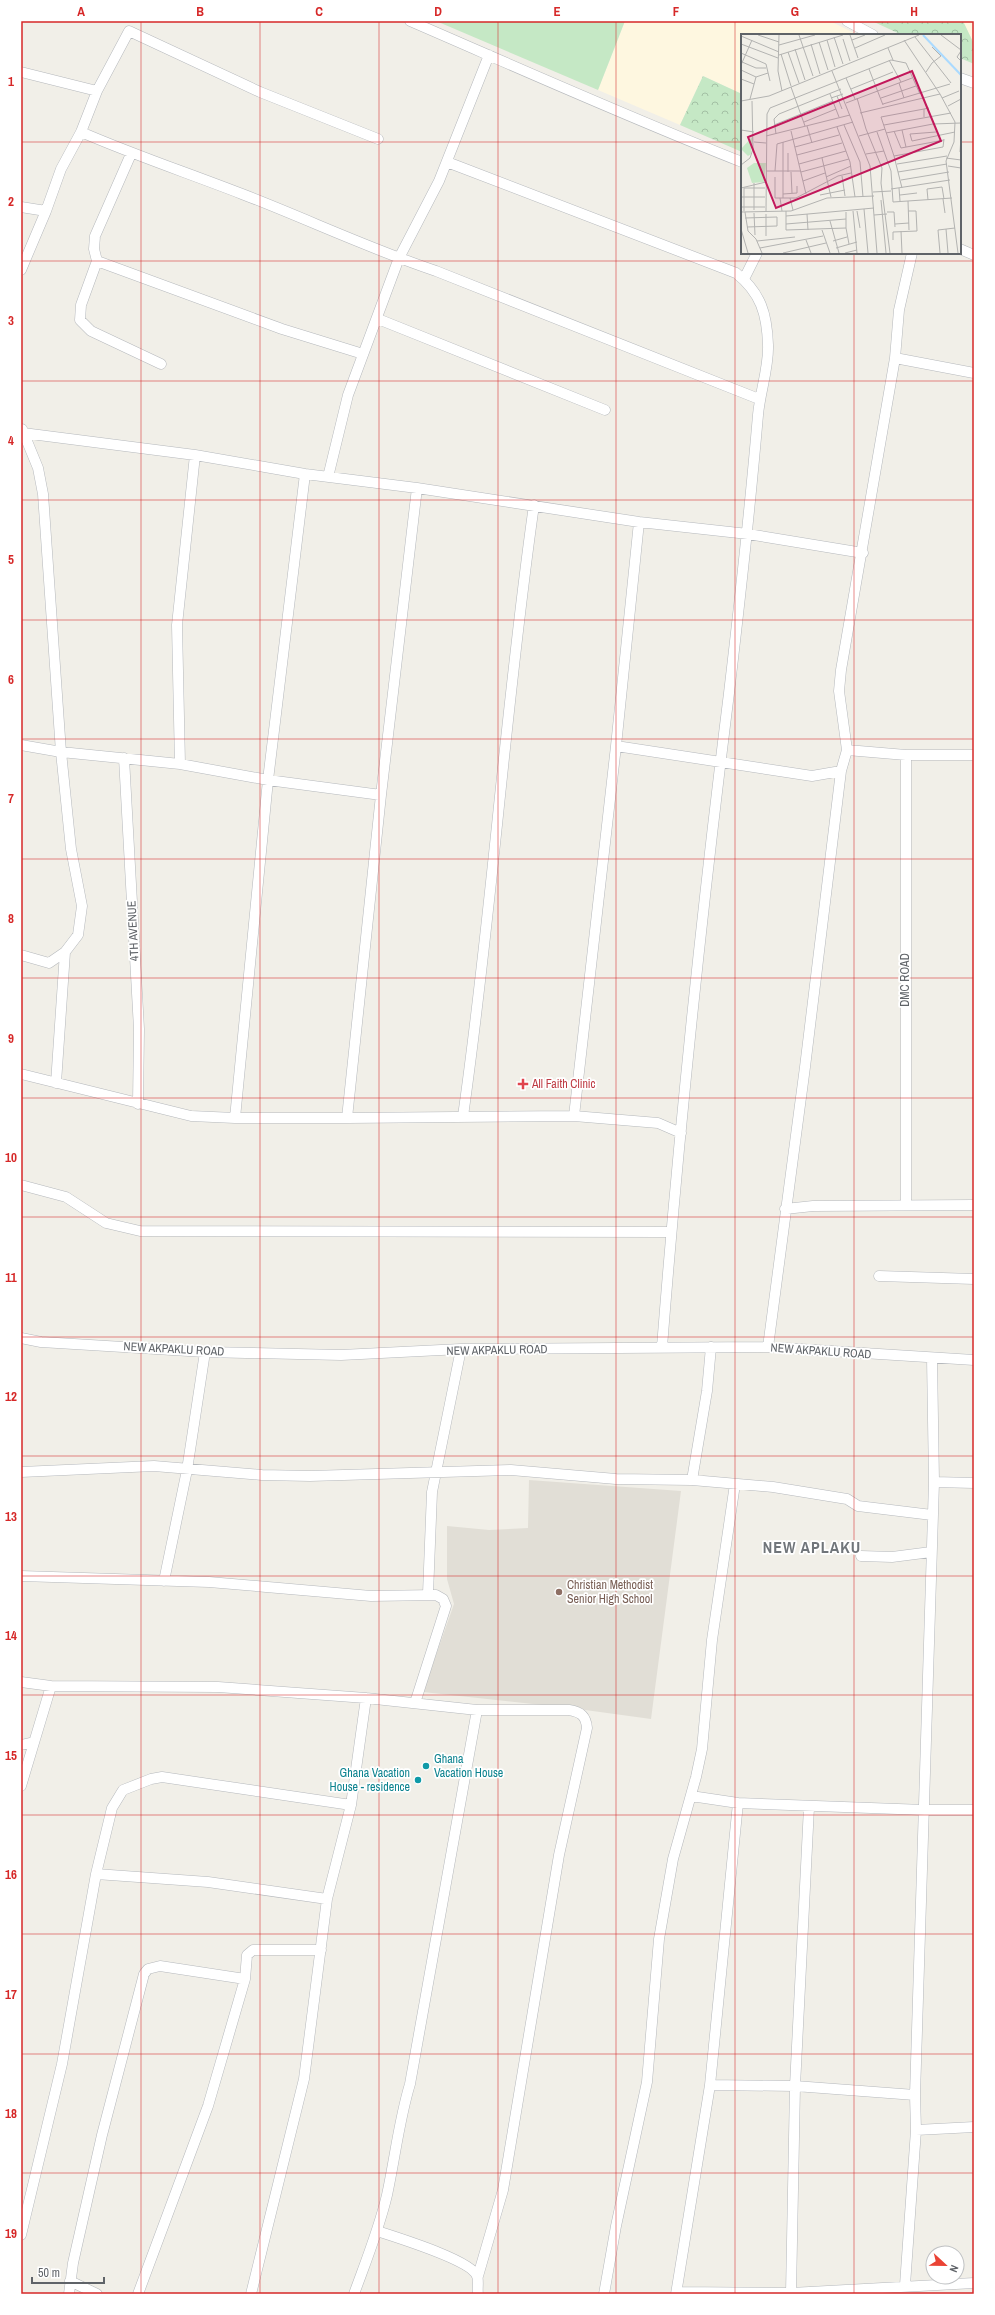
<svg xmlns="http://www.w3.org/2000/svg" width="995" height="2315" font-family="'Archivo Narrow',sans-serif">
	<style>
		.commercial { fill: #fef7e0 }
		.education { fill: #e1ded6 }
		.grass { fill: #c5e8c5 }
		.forest { fill: url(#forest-crowns) }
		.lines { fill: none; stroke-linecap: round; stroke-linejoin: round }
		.street-casing { stroke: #b5b8bc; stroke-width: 11 }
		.street { stroke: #fff; stroke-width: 10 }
		.grid { fill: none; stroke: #d62828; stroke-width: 1; stroke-opacity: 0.55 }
		.health-dot { fill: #e0444e; stroke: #fff; stroke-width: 1.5 }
		.education-dot { fill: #8d6e63; stroke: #fff; stroke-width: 1.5 }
		.culture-dot { fill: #0f9aa8; stroke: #fff; stroke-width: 1.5 }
		.labels { text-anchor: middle; stroke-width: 3.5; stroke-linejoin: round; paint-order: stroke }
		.street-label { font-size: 12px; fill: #5f6368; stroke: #fff }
		.health-label { font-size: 12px; fill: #be3a42; stroke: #fff; text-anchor: start }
		.education-label { font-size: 12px; fill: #785e54; stroke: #fff; text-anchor: start }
		.culture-label { font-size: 12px; fill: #0d838f; stroke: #fff; text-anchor: start }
		.district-label { font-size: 16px; font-weight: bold; letter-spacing: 1px; fill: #70757a; stroke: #fff }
		.inset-river { fill: none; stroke: #aadaff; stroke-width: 2 }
		.inset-road { fill: none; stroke: #b3b3b1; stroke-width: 1 }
		.view { fill: #c2185b; fill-opacity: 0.15; stroke: #c2185b; stroke-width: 2 }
		.inset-edge { fill: none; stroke: #5f6368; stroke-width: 2 }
		.neatline { fill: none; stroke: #d62828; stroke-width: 1.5 }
		.grid-label { font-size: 13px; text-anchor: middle; font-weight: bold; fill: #d62828 }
	</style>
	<defs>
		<pattern id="forest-crowns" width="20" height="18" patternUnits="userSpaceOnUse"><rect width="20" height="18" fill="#c5e8c5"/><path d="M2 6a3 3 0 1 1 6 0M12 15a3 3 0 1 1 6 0" fill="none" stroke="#a3c0a4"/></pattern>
	</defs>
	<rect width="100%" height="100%" fill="#f1efe8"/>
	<path class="commercial" d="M625,21h205l28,14h-116v59l-39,-18 -23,49 -82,-35z
		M963,21h11v23z"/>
	<path class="education" d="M529,1480l152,11 -30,228 -73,-10 -155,-17 31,-88 -7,-25v-53l42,4 39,-2z"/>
	<path class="grass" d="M436,21h189l-27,69z"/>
	<path class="forest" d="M872,21h91l11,23v20l-14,-6v-23h-58z
		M703,76l39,18v58l-62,-27z"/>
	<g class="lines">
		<g class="street-casing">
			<path id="street" d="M410,21c111,48 220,97 332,141
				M847,21l26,14
				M21,72l76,19
				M960,78l14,5
				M81,132c53,23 107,41 161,62 65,25 128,55 194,77l323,128
				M131,154l-36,82 -1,13 3,12 -16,44 -1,15 11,11 70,33
				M447,162l289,111c25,20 31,41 32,72 1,22 -8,47 -10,70 -8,93 -18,185 -29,278 -27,217 -50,436 -67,654
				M21,207l25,4
				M960,249l14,6
				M97,261l185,68 81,25
				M21,270l25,-59 15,-42 20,-37 16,-41 32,-60 131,61 118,47
				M744,279l13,-26
				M378,319l227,91
				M895,358l79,15
				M23,433l172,22 110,19 112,14 222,34 109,12 115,19
				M328,477l20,-82 51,-137 40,-77 50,-126
				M21,745l40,7 119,12 88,16 113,15
				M616,746l196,30 29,-5
				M847,750l59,5h68
				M906,755v450
				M124,758l15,271 -1,75
				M180,764l-3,-139 18,-170
				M21,955l28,8 16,-11 13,-17 4,-29 -11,-57 -10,-97 -18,-258 -5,-26 -16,-39
				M21,1074l170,42 44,2h112l227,-2 84,7 23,10
				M56,1083l9,-131
				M463,1116c29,-203 42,-408 71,-611
				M574,1116l42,-370 23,-224
				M235,1118l33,-338 37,-306
				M347,1118l34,-323 36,-307
				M21,1185l45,12 40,26 34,8 531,1
				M785,1209l28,-3 161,-1
				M879,1276l95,3
				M21,1338l20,4 164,10 136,3 120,-6 307,-2 206,13
				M768,1347l37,-280 36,-296 6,-21 -8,-59 2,-21 54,-312 4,-48 13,-57
				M21,1472l133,-6 108,9 48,1 201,-6 105,9 76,1 81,7 74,12 11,7 74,9
				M692,1480l15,-89 4,-44
				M934,1482l40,1
				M861,1556l31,1 39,-5
				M21,1576l188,6 162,14 65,-1 7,4 3,7 -31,97
				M164,1581l23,-111 18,-118
				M428,1594l4,-102 29,-143
				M21,1682l30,4 167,1 148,11 111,12h92c12,2 17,6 18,18l-28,127 -56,335 -25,86
				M21,1745l13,-3
				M21,1786l30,-100
				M691,1796l47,7 187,7h49
				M96,1874l112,8 119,17
				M245,1979l2,-24 6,-5h68
				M710,2085l85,1 120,9
				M916,2130l58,-3
				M377,2231c18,6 94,29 100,45 2,4 0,13 1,18
				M21,2235l41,-171 34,-190 16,-66 11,-18 28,-11 11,-2 189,28
				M70,2281l27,13
				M905,2285l11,-155 -1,-35 19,-613 -2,-124
				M677,2292l114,1 183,-10
				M791,2293l4,-207 14,-279
				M69,2294l4,-31 29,-128 42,-161 4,-5 12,-3 85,13 -37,127 -70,188
				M251,2294l53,-215 23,-180 24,-94 15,-107
				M354,2294c12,-33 25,-65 33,-99 8,-37 12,-75 23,-111l67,-374
				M604,2294l12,-68 31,-144 12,-143 14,-80 23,-82 6,-28 10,-109 23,-156
				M676,2294l34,-209 28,-282"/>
		</g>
		<use href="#street" class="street"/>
	</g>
	<path class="grid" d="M141,21v2273M260,21v2273M379,21v2273M498,21v2273M616,21v2273M735,21v2273M854,21v14M21,142h721M960,142h14M854,253v2041M21,261h953M21,381h953M21,500h953M21,620h953M21,739h953M21,859h953M21,978h953M21,1098h953M21,1217h953M21,1337h953M21,1456h953M21,1576h953M21,1695h953M21,1815h953M21,1934h953M21,2054h953M21,2173h953"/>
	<path class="health-dot" d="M521 1078h4v4h4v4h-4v4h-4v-4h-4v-4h4z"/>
	<circle class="education-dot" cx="559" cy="1592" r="4"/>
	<g class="culture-dot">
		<circle cx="426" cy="1766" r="4"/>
		<circle cx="418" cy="1780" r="4"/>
	</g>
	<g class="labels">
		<g class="street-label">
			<text transform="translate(133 931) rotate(-93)" y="4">4TH AVENUE</text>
			<text transform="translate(905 980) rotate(-90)" y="4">DMC ROAD</text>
			<text transform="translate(174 1349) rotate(3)" y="4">NEW AKPAKLU ROAD</text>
			<text transform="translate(497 1350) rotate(-1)" y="4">NEW AKPAKLU ROAD</text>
			<text transform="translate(821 1351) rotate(4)" y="4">NEW AKPAKLU ROAD</text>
		</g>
		<g class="health-label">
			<text x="532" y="1088">All Faith Clinic</text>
		</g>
		<g class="education-label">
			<text x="567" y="1589">Christian Methodist<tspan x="567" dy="14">Senior High School</tspan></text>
		</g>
		<g class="culture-label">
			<text x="434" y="1763">Ghana<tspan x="434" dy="14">Vacation House</tspan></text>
			<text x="410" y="1777" text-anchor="end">Ghana Vacation<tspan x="410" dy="14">House - residence</tspan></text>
		</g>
		<g class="district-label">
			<text x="812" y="1553">NEW APLAKU</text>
		</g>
	</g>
	<g transform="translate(741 34)">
		<rect width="220" height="220" fill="#f1efe8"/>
		<path d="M13,129h12l-2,19 -12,1 -5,-15z" fill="#c5e8c5"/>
		<path d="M12,102l-2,18 -3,2 -7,-7z" fill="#c5e8c5"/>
		<path class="inset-river" d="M182,1l38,40"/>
		<path class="inset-road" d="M17,1l21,7M38,1l-1,36 4,20M58,1l14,41M109,1l8,23M200,1l20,15M0,2l38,16M93,3l9,27M174,3l36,46M102,5l7,22M86,6l8,27M111,6l13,-5M163,6l36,54 15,28 -1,20 -8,19 12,92M78,8l9,28M0,10l37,14M70,10l9,30M38,11l36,-10M114,14l30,-13M147,14l5,12M54,15l10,31M220,17l-4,6 4,4M47,18l11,31M0,19l25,11 4,17M40,20l10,32M38,21l64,-20M148,26l12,22M1,28l14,6h10M0,31l11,-25M128,35l14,36M0,36l15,7 12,-4M91,37l38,95 7,87M185,38l6,-9 9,-7 -9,-9M105,44l9,21M0,45l13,5M158,49l5,15M50,53l14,39M110,55l42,-17M89,60l9,23M96,62l5,13M90,64l12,-4M116,64l9,31 16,39 -1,15 9,70M140,64l35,-12M201,64l17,-7M9,65l6,-22M0,67l28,-5 150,-61M105,69l66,-25M142,70l67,-20M207,72l13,-7M119,79l80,-19M183,83v-8l5,-1M63,88l32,-13M33,91l59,-24M103,91l16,37 3,35M143,91l67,-12M66,92l5,17M96,93l13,35 5,35M0,96l13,2M161,96l4,17M50,97l15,63M153,97l7,17 43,-8M136,98l14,39 2,31 59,-4M195,98l-26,2 2,7 43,-9M145,99l47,-9 28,-1M35,100l-2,-15 5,-5 62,-25M25,102l84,-21M118,102l26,-7M13,108l12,1M42,108v56M54,113l44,-12M219,118l1,-15M47,119v19M125,120l18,-3M56,121l45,-12M153,122l49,-9 1,-8M81,124l9,39M205,124l15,2M58,130l47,-13M156,130l50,-8M0,131l9,-7 3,-9 -1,-48M207,132l13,2M25,137h35M34,137l2,-27 76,-22M50,138l1,21M60,138l48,-13M157,138l49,-8M101,142l3,20M34,143v21h21l42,-22 13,-3M85,143l25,-11M160,146l48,-8M62,147l22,-8M13,149v27M0,154l25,-6M158,154l1,13M161,154l-8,-32 -13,-39 43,-8M150,155l59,-9M132,158l18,-1M42,160l14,-1v-7M79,161l25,-5M159,161l17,-2M0,163h24M39,164l2,13M49,164l3,12M202,165l2,14M140,166l5,53M187,166l-1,-11 15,-2 2,12M167,167l1,29M0,173h24M123,175l4,44M3,177v-23h21M25,177l1,-97 3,-6 121,-48 15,3 14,31M45,177v19l60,-2M112,177l4,42M116,177l3,17M0,178l50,-1 36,-13 47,-2M4,178l3,19 8,8 6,14M105,178v16l3,16M146,178h7l1,15M13,179l1,22M25,180v22M66,180l1,16M133,181l13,-1M45,182l88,-8M4,184l32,-1v9l-30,1M89,187l9,32M45,190l60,-5M154,190l14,-1M0,195l7,24M205,195l2,24M81,196l8,23M160,197l1,22M65,206l5,13M152,206v-8l24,-1 -1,-20h-8M16,207l38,-4M92,207l14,-4M19,214l63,-12M95,214l21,-6M42,219l43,-10M104,219l12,-3M199,219l-2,-23 17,-2"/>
		<path class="view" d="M171,37l29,70 -165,67 -28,-71z"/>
		<rect width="220" height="220" class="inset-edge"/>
	</g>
	<rect width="995" height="2315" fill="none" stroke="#ffffff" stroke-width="44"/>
	<g transform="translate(945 2265) rotate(112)"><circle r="19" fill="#ffffff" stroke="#bfc1c3"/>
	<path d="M0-3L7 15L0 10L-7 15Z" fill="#ea4335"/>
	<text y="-6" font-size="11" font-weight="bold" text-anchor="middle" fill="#5f6368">N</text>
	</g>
	<path d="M32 2277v6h72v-6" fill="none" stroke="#5f6368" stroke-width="2"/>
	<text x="38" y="2277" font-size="12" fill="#5f6368" stroke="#ffffff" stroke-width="3" paint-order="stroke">50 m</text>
	<rect x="22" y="22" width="951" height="2271" class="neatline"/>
	<g class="grid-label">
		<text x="81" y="16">A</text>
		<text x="200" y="16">B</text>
		<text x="319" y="16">C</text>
		<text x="438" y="16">D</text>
		<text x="557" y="16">E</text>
		<text x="676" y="16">F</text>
		<text x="795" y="16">G</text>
		<text x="914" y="16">H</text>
		<text x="11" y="86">1</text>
		<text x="11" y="206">2</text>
		<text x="11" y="325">3</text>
		<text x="11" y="445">4</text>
		<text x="11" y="564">5</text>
		<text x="11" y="684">6</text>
		<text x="11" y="803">7</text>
		<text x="11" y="923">8</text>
		<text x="11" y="1043">9</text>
		<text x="11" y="1162">10</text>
		<text x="11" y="1282">11</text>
		<text x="11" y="1401">12</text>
		<text x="11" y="1521">13</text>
		<text x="11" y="1640">14</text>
		<text x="11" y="1760">15</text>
		<text x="11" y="1879">16</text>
		<text x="11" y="1999">17</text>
		<text x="11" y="2118">18</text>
		<text x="11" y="2238">19</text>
	</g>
</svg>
